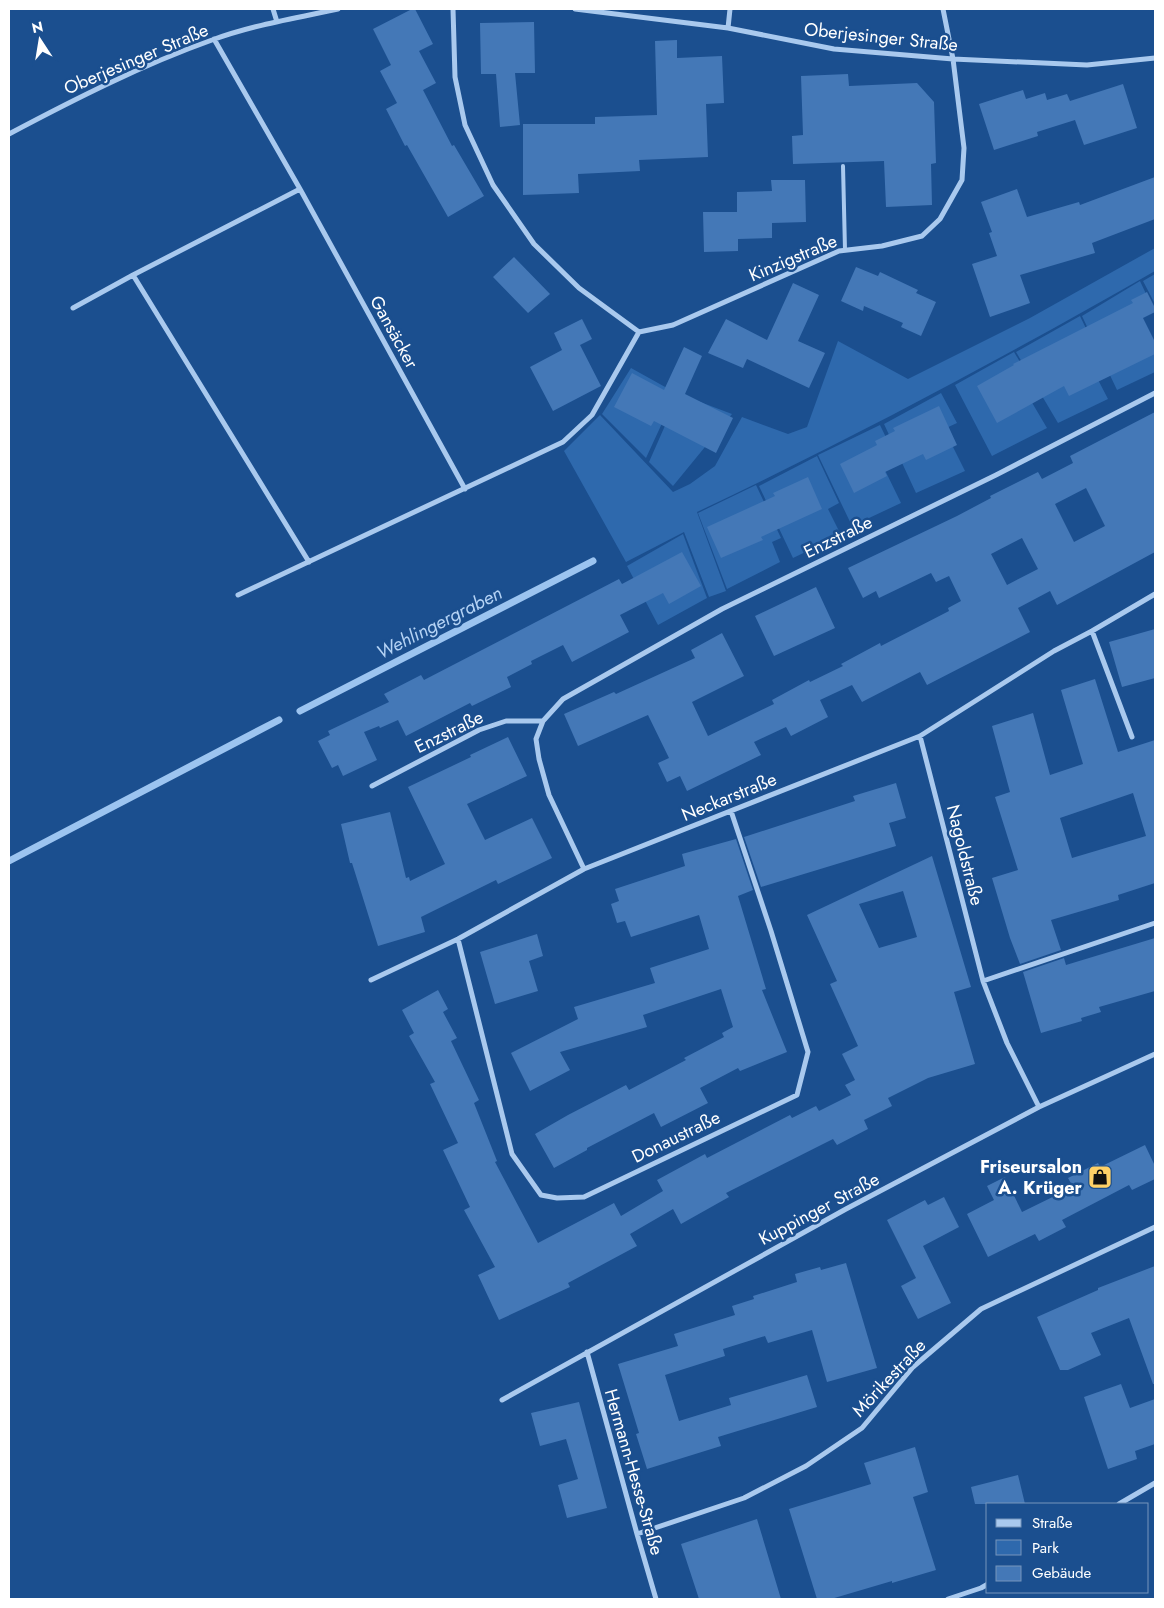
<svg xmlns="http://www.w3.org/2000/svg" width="1164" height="1608" font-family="Jost,sans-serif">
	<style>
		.green { fill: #2e69ad }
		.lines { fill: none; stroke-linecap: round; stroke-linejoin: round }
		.stream { stroke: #9cc4f0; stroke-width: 7 }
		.building { fill: #4478b7; fill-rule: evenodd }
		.service { stroke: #a9c9ee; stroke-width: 4 }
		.minor { stroke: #a9c9ee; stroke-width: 5 }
		.labels { text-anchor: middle; stroke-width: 5; stroke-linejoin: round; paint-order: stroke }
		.street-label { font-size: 18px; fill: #fff; stroke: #1b4f8f }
		.poi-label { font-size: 18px; font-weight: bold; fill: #fff; stroke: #1b4f8f; text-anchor: end }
		.water-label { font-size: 19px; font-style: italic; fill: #b5d3f5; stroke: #1b4f8f }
	</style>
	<rect width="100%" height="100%" fill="#1b4f8f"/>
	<path class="green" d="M1155,248v23c-150,86 -302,167 -458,241l29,79 -17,6 -25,-65 -58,30 -62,-111 36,-36 73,77 17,-8 25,-18 27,-49 46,17 19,-7 31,-86 70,38 122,-61z
		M1155,274v30l-12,-23z
		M1140,281l14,30 -13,7 14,29v25l-38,18 -35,-74z
		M1080,316l11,23 -11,6 28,54 -50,24 -42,-71z
		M1014,352l15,25 -8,7 26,44 -55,28 -37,-71z
		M631,368l45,25 -30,65 -44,-44z
		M941,393l16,30 -13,6 21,42 -49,22 -32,-69z
		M679,394l53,20 -59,72 -24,-24z
		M880,425l14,29 -13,8 20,41 -49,23 -34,-71z
		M817,456l22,47 -11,6 13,26 -48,23 -34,-72z
		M756,485l25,53 -9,4 8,20 -53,27 -29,-76z
		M683,534l24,64 -49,27 -31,-59z"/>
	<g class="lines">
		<path class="stream" d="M300,711l293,-150
			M9,861l270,-141"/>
	</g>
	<path class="building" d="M412,9h3l18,35 -14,7 17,32 -13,7 29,56 2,-1 30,51 -36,21 -41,-72 -2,1 -19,-37 11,-6 -17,-32 11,-6 -18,-36z
		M534,22l1,51h-20l5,52 -20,2 -4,-53h-15l-1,-51z
		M677,40v18l45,-2 2,47 -18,1 2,53 -69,3 1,11 -62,3 1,19 -56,2v-71h72v-7l62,-2 -2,-74z
		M848,74l1,12 68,-3 17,19 2,61 -5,1 1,41 -46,2 -2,-46 -91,3 -1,-28 11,-1 -2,-59z
		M1123,84l14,44 -53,17 -9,-25 -38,12 1,4 -44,14 -15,-46 44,-14 3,9 19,-6 2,7 20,-6 3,7z
		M1155,177v42l-63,24 3,10 -75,22 10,28 -40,14 -18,-53 25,-8 -8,-23 3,-1 -11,-30 36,-13 10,28 52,-15 1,3z
		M771,180h34l1,42 -34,1v15l-34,1v12l-34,1 -1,-40h34v-20l35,-1z
		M514,257l36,37 -22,19 -35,-36z
		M856,267l22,9 2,-4 38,18 -2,3 20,9 -15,34 -20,-9 2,-4 -39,-17 -1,5 -22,-10z
		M793,283l26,12 -21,46 27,12 -16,35 -62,-29 -4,9 -35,-15 18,-34 41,21z
		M1147,292l8,16v4l-12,6 12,24v12l-86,42 -5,-10 -67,37 -20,-37 37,-21 -1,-1 120,-61 -2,-3z
		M582,319l10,20 -12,6 21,41 -48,25 -23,-44 32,-17 -8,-17z
		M684,347l18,9 -17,38 48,24 -17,35 -62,-32 -3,5 -37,-19 18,-34 32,17z
		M939,406l18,39 -31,15 -3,-6 -38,18 2,4 -33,17 -14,-29 37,-19 -2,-4 20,-10 -2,-3z
		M1155,412v140l-98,53 -7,-14 -32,17 12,24 -103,53 -7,-13 -58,30 -10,-17 -32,15 8,17 -37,19 -5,-9 -32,15 7,13 -74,36 -7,-15 -13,6 -9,-19 11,-5 -21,-43 -70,31 -14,-32 50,-22 2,2 79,-36 -4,-8 31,-17 22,43 -52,26 16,34 66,-32 -2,-4 37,-20 1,2 33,-16 -2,-2 39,-21 1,3 68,-35 -1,-3 13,-7 -12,-25 -13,6 -5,-9 -52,25 -3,-7 -13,7 -15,-30 109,-52 34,-18 -1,-2 48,-24 4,7 31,-16 -3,-7zM1086,488l19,38 -31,16 -19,-38zM1022,538l16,31 -31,16 -16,-31z
		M808,477l14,32 -61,28 2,3 -42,18 -14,-31 68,-31 -2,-3z
		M682,552l19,34 -32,18 -6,-11 -43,22 9,17 -57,30 -9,-17 -32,16 1,3 -25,13 4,10 -39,19 -2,-3 -64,33 -8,-16 -18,8 -1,-2 -15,6 13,28 -34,16 -5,-11 -6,3 -14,-27 12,-6 -2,-4 61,-29 -5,-8 37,-19 3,5 195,-101 3,5z
		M816,587l19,41 -61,28 -19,-40z
		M1155,629v49l-33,9 -13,-45z
		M1095,679l23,73 37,-12v143l-37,12 1,5 -68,20 10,30 -41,14 -10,-26 -18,-60 26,-8 -23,-73 15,-5 -18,-66 41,-13 17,62 33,-11 -22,-74zM1133,793l13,43 -74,22 -12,-40z
		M508,737l19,39 -60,28 18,36 47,-22 20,40 -54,26 -2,-4 -75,37 4,15 -47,14 -26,-83h-2l-9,-39 49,-12 16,66 3,-1 1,4 35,-17 -37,-77 63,-30 -1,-2z
		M896,783l10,35 -17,5 7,23 -135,41 -17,-50 111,-36 -2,-5z
		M736,839l17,51 -15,6 28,93 -4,1 25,62 -47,19 -2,-3 -38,20 8,15 -47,24 -7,-14 -67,35v2l-33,18 -19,-34 33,-19 58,-30 3,5 57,-30 -2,-2 40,-21 -2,-4 11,-6 -12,-38 -78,26 4,12 -87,25 10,18 -40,21 -19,-38 67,-34 -4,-12 81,-24 -5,-15 59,-19 -10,-34 -68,22 -6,-16 -8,2 -6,-19 8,-3 -4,-12 70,-23 -3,-12z
		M932,856l39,131 -17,5 21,72 -47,14 -40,20 4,8 -28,14 4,9 -31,16 -4,-6 -107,54 3,4 -48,27 -8,-15 -43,25 7,12 -69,37 2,4 -71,33 -21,-45 17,-8 -31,-57 6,-3 -27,-57 15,-7 -28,-59 5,-2 -26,-46 5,-3 -12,-23 36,-20 10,19 -5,3 14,26 -6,3 28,59 -5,3 23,58 -2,1 43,81 76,-40 7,13 42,-25 -6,-11 48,-26 2,4 83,-43 2,3 24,-12 3,5 32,-16 -6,-10 10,-5 -13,-26 16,-8 -28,-62 7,-3 -30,-66zM903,891l14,46 -38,11 -20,-44z
		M537,934l6,22 -14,5 9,30 -43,13 -15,-52z
		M1155,938v53l-56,16 2,5 -20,6 1,3 -41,12 -18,-61 41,-14 2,7z
		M1145,1145l10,21v13l-23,11 -3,-5 -67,35 4,7 -27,14 -4,-7 -47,23 -21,-43 27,-14 -7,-14 18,-9 17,35 51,-25 -5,-9 30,-15 2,4z
		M944,1197l15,30 -36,19 28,57 -33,16 -17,-33 15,-8 -29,-58 38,-20 3,5z
		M846,1263l31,105 -50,14 -15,-52 -44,13 -3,-7 -42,13 2,7 -60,19 14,46 52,-16 -2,-7 78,-23 10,32 -99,30 3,9 -74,23 -11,-35 3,-1 -21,-69 60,-18 -4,-12 61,-19 -3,-9 22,-7 -1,-3 44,-14 -2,-8 25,-7 1,3z
		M1155,1266v118h-2l-24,-66 -38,15 10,22 -33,15h-8l-23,-53 61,-27v-2z
		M1121,1384l9,24 25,-9v45l-20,7 2,8 -29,10 -24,-72z
		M579,1402l28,106 -40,10 -9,-33 20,-6 -12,-40 -26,7 -9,-33z
		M915,1447l13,45 -15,5 23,73 -44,13v-2l-61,18h-14l-28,-90 82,-25 -7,-21z
		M1018,1475l7,29h-50l-4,-17z
		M757,1519l24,80h-82l-18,-55z"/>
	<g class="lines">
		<path class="service" d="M843,166l2,84"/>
		<path class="minor" d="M273,9l4,13
			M453,9l2,68 10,48 28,60 41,59 45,44 60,44 34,-7 166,-74 43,-5 40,-10 18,-17 22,-39 2,-32 -11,-89 -10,-50
			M575,9l153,19 106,21 119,10 134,6 68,-7
			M728,28l2,-19
			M214,39l86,150 165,300
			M9,134c66,-35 133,-69 203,-94 41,-15 84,-22 126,-31
			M133,275l176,287
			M73,308l60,-33 167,-86
			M238,595l325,-153 29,-27 47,-83
			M1092,631l40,106
			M920,736l63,245 24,62 32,64
			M372,786l107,-56 27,-9h37
			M584,869l-35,-74 -10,-36 -3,-20 7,-18 20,-22 159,-90 274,-134 159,-82
			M458,939l54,215 29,41 16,3 27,-1 213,-102 11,-43 -37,-121 -40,-120
			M371,980l87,-41 126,-70 336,-133 134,-85 38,-20 63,-37
			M983,981l172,-58
			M587,1352l50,182 19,65
			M502,1400l344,-191 193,-102 116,-53
			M1119,1504l36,-21
			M637,1534l107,-36 62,-32 56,-38 51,-61 68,-58 174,-82
			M948,1599l33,-11 7,-4"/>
	</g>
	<defs>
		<g id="shop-square" transform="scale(1.25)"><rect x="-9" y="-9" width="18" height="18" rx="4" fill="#ffd166" stroke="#1b4f8f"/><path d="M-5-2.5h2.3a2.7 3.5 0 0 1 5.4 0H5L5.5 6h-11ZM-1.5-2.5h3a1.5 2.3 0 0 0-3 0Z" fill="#111"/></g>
	</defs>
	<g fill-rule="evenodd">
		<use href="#shop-square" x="1100" y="1177"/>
	</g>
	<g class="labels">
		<g class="street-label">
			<text transform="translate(881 37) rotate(6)" y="6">Oberjesinger Straße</text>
			<text transform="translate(136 59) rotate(-23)" y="6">Oberjesinger Straße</text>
			<text transform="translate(793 258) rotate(-23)" y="6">Kinzigstraße</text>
			<text transform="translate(394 332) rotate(61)" y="6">Gansäcker</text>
			<text transform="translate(838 537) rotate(-26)" y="6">Enzstraße</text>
			<text transform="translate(449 732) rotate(-26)" y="6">Enzstraße</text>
			<text transform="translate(729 797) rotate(-22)" y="6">Neckarstraße</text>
			<text transform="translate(965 855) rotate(76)" y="6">Nagoldstraße</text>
			<text transform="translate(676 1137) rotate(-26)" y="6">Donaustraße</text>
			<text transform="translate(819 1209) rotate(-28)" y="6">Kuppinger Straße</text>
			<text transform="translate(889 1378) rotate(-47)" y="6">Mörikestraße</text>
			<text transform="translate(634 1472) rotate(74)" y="6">Hermann-Hesse-Straße</text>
		</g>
		<g class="poi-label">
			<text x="1082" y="1173">Friseursalon<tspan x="1082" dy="21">A. Krüger</tspan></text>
		</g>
		<g class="water-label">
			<text transform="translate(439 622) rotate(-27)" y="7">Wehlingergraben</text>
		</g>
	</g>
	<rect width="1164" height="1608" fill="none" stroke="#ffffff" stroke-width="20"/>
	<rect x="986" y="1503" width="162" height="90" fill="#1b4f8f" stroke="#7695bc"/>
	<rect x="996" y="1519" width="25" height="8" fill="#a9c9ee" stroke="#7695bc"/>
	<text x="1032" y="1528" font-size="15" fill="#ffffff">Straße</text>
	<rect x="996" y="1540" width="25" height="15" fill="#2e69ad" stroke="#7695bc"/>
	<text x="1032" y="1553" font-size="15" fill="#ffffff">Park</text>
	<rect x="996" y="1566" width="25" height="15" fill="#4478b7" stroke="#7695bc"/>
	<text x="1032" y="1578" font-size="15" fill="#ffffff">Gebäude</text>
	<g transform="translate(40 40) rotate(348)" stroke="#1b4f8f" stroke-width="4" paint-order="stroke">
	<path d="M0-4L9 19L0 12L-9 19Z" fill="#ffffff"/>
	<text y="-8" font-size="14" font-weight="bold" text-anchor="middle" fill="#ffffff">N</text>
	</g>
</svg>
